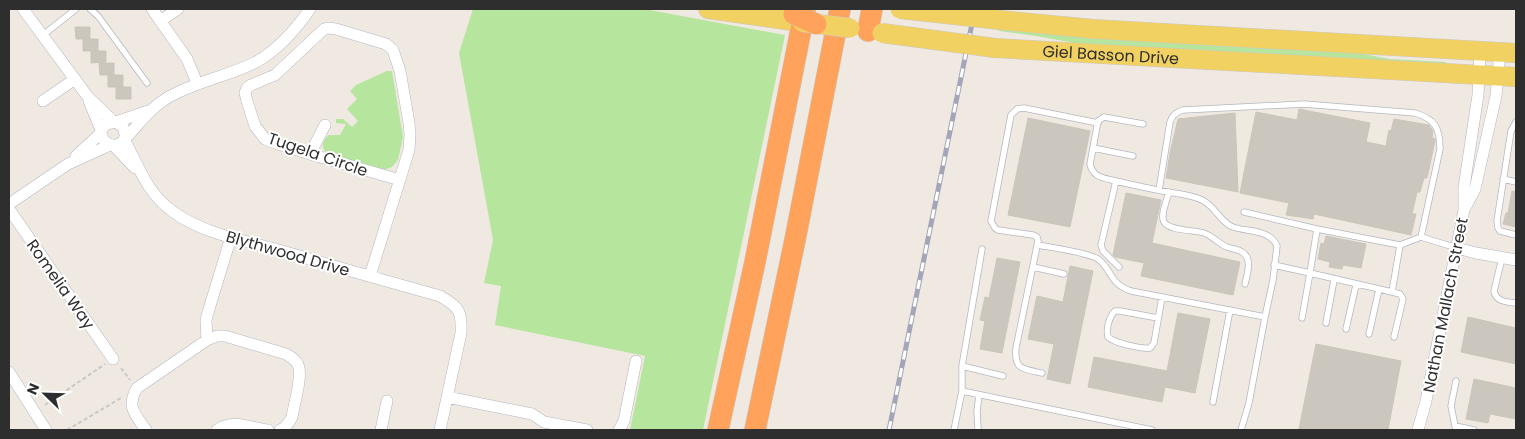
<svg xmlns="http://www.w3.org/2000/svg" width="1525" height="439" font-family="Poppins,sans-serif">
	<style>
		.green { fill: #b6e59e }
		.building { fill: #cbc7bf; stroke: #cbc5ba }
		.lines { fill: none; stroke-linecap: round; stroke-linejoin: round }
		.lane-casing { stroke: #b4b7c1; stroke-width: 7 }
		.street-casing { stroke: #b4b7c1; stroke-width: 12 }
		.primary-casing { stroke: #c9c9c9; stroke-width: 20 }
		.highway-casing { stroke: #c9c9c9; stroke-width: 22 }
		.path { stroke: #c9c9c9; stroke-width: 2; stroke-dasharray: 4 2.5; stroke-linecap: butt }
		.lane { stroke: #fff; stroke-width: 5.5 }
		.street { stroke: #fff; stroke-width: 11 }
		.primary { stroke: #f2d163; stroke-width: 19 }
		.highway { stroke: #ffa35c; stroke-width: 21 }
		.rail-casing { stroke: #a3a6b8; stroke-width: 5 }
		.rail { stroke: #fff; stroke-width: 3; stroke-dasharray: 9; stroke-linecap: butt }
		.primary-bridge-casing { stroke: #c9c9c9; stroke-width: 20; stroke-linecap: butt }
		.highway-bridge-casing { stroke: #c9c9c9; stroke-width: 22; stroke-linecap: butt }
		.primary-bridge { stroke: #f2d163; stroke-width: 19 }
		.highway-bridge { stroke: #ffa35c; stroke-width: 21 }
		.labels { text-anchor: middle; stroke-width: 4; stroke-linejoin: round; paint-order: stroke }
		.street-label { font-size: 16px; fill: #2e2e2e; stroke: #fff }
	</style>
	<rect width="100%" height="100%" fill="#efe9e1"/>
	<path class="green" d="M473,9h171l141,26 -82,395h-73l15,-74 -150,-31 6,-39 -17,-3 9,-43 -34,-187z
		M999,27l203,18 151,7 37,7 56,3v3l-355,-19 -55,-10 -37,-5z
		M387,71h5l11,66 -5,23 -6,7 -9,3 -57,-17c-5,-7 -4,-13 3,-18h11l6,-11 -10,-1v-4h7l9,8 6,-6 -11,-12 10,-10 -7,-8 6,-6z"/>
	<path class="building" d="M75,27h15v12h-14z
		M83,39h15v12h-4h12v11l-15,1v-12h-8z
		M99,63h15v12h-14z
		M108,75h15v12h-15z
		M116,87h15v12h-15z
		M1299,109l71,14 -4,19 20,4 3,-16 2,1 3,-12 35,6 4,6 -1,7 3,1v2l-8,37h-3l-4,14h-3l-5,22h4l-5,21 -97,-21 -1,5 -27,-4 3,-12 -49,-10 16,-81 41,8z
		M1235,113l3,79 -72,-14 4,-25 8,-34z
		M1028,118l62,13 -20,96 -62,-12z
		M1512,191l4,1v35l-13,-3 3,-11h2z
		M1126,193l35,7 -9,43 88,19 -7,33 -92,-19 3,-13 -29,-6 -2,-2z
		M1326,236l40,8 -5,24 -18,-3 -1,4 -13,-2 1,-5 -12,-3 3,-16 3,1z
		M997,258l23,4 -18,91 -22,-4 5,-28 -5,-1 5,-23 4,1z
		M1070,266l23,5 -23,113 -23,-5 7,-35 -26,-5 9,-43 26,6z
		M1178,313l32,6 -15,74 -30,-6 -3,15 -74,-15 6,-30 73,14z
		M1468,317l48,11v36l-55,-12z
		M1316,344l85,17 -13,69h-82l-7,-1z
		M1474,379l42,9v31l-26,-5 -2,9 -22,-4z"/>
	<g class="lines">
		<g class="lane-casing">
			<path id="lane" d="M90,9l8,7 49,67
				M43,35l33,-26
				M1516,122l-5,9 -14,90 1,7 2,3 16,4
				M1093,148l40,8
				M1503,179l13,3
				M1116,181c-12,-3 -23,-3 -26,-17l8,-43 6,-4 39,7
				M1159,190l11,-68c2,-7 6,-10 13,-12l121,-6 111,9c20,6 25,15 25,36l-19,88
				M1169,192c-2,8 -9,23 -5,30 5,9 31,8 40,11 9,3 15,11 23,14 5,2 11,2 15,5 11,6 5,23 3,32
				M1244,212l73,17
				M1038,245c15,3 49,7 60,14 15,11 10,24 33,32l134,26
				M1502,258l-8,33c2,11 13,11 22,12
				M1274,265l36,8 7,-44 83,16 21,-8 36,11
				M1033,267l31,7
				M1119,267l-16,-16 -2,-6 15,-64c17,4 35,8 52,11 11,2 24,3 34,8 13,6 19,23 31,27 14,5 37,2 44,19l-4,34 -8,37 -16,86 -8,27
				M1392,292l8,2 3,5 -9,38
				M1158,318l-38,-7h-5c-6,6 -9,17 -7,26 6,6 33,12 42,11l4,-5 8,-46
				M1302,318l8,-45 82,19 8,-47
				M1326,323l8,-43
				M1346,329l10,-44
				M1369,334l10,-45
				M962,366l41,10
				M1042,373c-19,-4 -28,-3 -26,-25l22,-107 -1,-4 -4,-2 -35,-5 -3,-2 -4,-7 20,-106 6,-6 7,-1 74,15
				M962,391l190,39
				M1213,402l17,-92
				M1455,426l-4,-20 5,-25
				M978,429l-1,-18 2,-16
				M954,430l8,-39v-25l20,-117
				M1456,430l-1,-4 19,4"/>
		</g>
		<g class="street-casing">
			<path id="street" d="M23,9l65,88 25,24
				M152,9l35,50 10,24
				M160,21l18,-12
				M43,101l32,-22
				M89,101l12,29
				M116,122l32,-11
				M126,137l-3,-10 -7,-5 -10,2 -5,6c0,11 8,18 19,14 16,-15 27,-34 47,-46 28,-17 60,-21 89,-36 22,-12 40,-33 54,-53
				M124,139c14,26 23,54 48,72 29,22 73,30 107,39 54,16 107,31 161,46 19,11 22,15 21,37l-21,97
				M113,145l22,23
				M310,154l15,-29
				M76,156l25,-23
				M9,204l59,-40 42,-19
				M1465,208l10,-19 21,-93 4,-44
				M9,209l104,150
				M1457,248l19,5 40,7
				M370,276l39,-126 1,-15 -1,-12 -9,-52 -7,-21 -7,-6 -50,-15 -8,-1 -4,1 -49,46 -24,10 -4,3 -2,5 2,8 8,25 10,13 13,5 32,10 90,26
				M207,340l-1,-20 3,-11 22,-72
				M9,372l37,58
				M447,397l85,17 12,8 43,8
				M146,430c-11,-16 -20,-23 -9,-42l70,-48 10,-4h8l61,18c5,3 10,6 12,11 5,11 -4,39 -6,52 -3,6 -6,11 -12,13
				M217,430c17,-12 32,-2 51,0
				M381,430l6,-29
				M619,430l5,-9 12,-60
				M1418,430l8,-29 38,-191v-23l14,-92 2,-43"/>
		</g>
		<g class="primary-casing">
			<g id="primary">
				<path d="M708,9l84,12"/>
				<path d="M1000,20l93,9 423,24"/>
				<path id="s1" d="M995,48l521,29"/>
			</g>
		</g>
		<g class="highway-casing">
			<path id="highway" d="M868,31l4,-22
				M718,430l37,-168 50,-253
				M755,430l40,-190 45,-231"/>
		</g>
		<path class="path" d="M121,368l9,12
			M45,405l60,-41
			M67,430l54,-32"/>
		<use href="#lane" class="lane"/>
		<use href="#street" class="street"/>
		<use href="#primary" class="primary"/>
		<use href="#highway" class="highway"/>
		<g class="rail-casing">
			<path id="rail" d="M889,430l86,-421"/>
		</g>
		<use href="#rail" class="rail"/>
		<g class="primary-bridge-casing">
			<path id="primary-bridge" d="M900,9l100,11
				M802,22l48,6
				M882,33l113,15"/>
		</g>
		<g class="highway-bridge-casing">
			<path id="highway-bridge" d="M794,14l22,10"/>
		</g>
		<use href="#primary-bridge" class="primary-bridge"/>
		<use href="#highway-bridge" class="highway-bridge"/>
	</g>
	<g class="labels">
		<g class="street-label">
			<text dy="6" stroke="none"><textPath href="#s1" startOffset="116">Giel Basson Drive</textPath></text>
			<text transform="translate(318 154) rotate(19)" y="6">Tugela Circle</text>
			<text transform="translate(288 253) rotate(16)" y="6">Blythwood Drive</text>
			<text transform="translate(61 284) rotate(55)" y="6">Romelia Way</text>
			<text transform="translate(1445 305) rotate(-79)" y="6">Nathan Mallach Street</text>
		</g>
	</g>
	<rect width="1525" height="439" fill="none" stroke="#2e2e2e" stroke-width="20"/>
	<g transform="translate(45 394) rotate(293)" stroke="#ffffff" stroke-width="4" paint-order="stroke">
	<path d="M0-4L9 19L0 12L-9 19Z" fill="#2e2e2e"/>
	<text y="-8" font-size="14" font-weight="bold" text-anchor="middle" fill="#2e2e2e">N</text>
	</g>
</svg>
